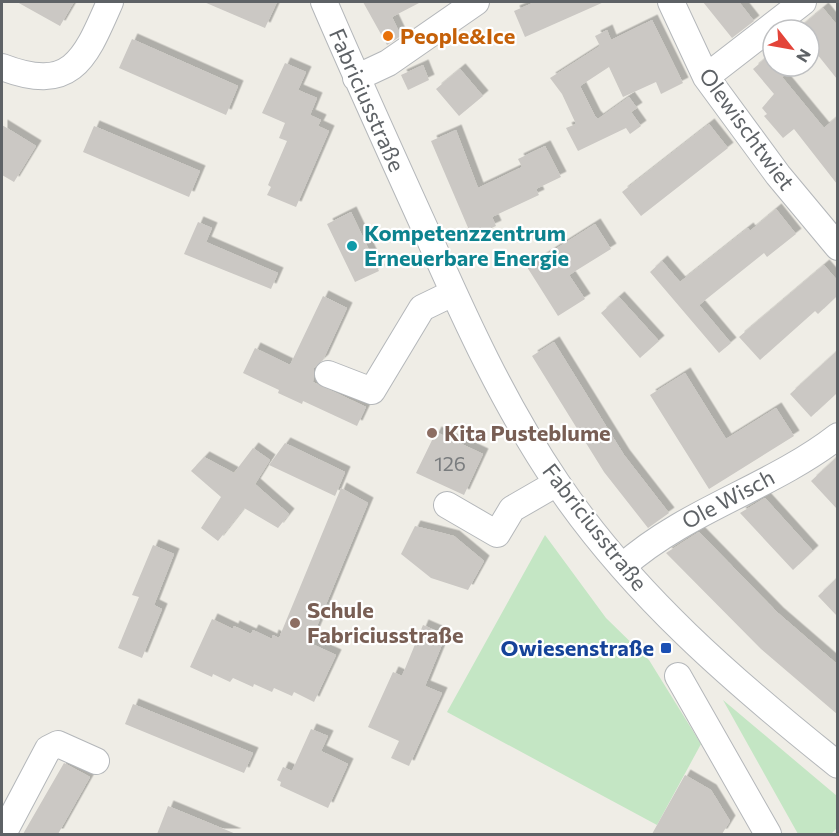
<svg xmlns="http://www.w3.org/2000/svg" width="839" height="836" font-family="Commissioner,sans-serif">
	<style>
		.green { fill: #c4e6c4 }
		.building { fill: #cbc8c4; filter: url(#shadow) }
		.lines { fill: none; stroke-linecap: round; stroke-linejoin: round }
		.minor-casing { stroke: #b4b7ba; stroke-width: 28 }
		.minor { stroke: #fff; stroke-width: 26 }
		.food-dot { fill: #e8710a; stroke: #fff; stroke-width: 2 }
		.culture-dot { fill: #0f9aa8; stroke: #fff; stroke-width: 2 }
		.education-dot { fill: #8d6e63; stroke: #fff; stroke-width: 2 }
		.transit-dot { fill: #1a4fb4; stroke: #fff; stroke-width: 2 }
		.labels { text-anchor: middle; stroke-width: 4.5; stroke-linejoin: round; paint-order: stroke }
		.number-label { font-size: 20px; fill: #797c7e }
		.food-label { font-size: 22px; font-weight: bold; fill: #c56008; stroke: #fff; text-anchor: start }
		.street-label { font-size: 22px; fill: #5e6266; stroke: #fff }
		.culture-label { font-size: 22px; font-weight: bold; fill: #0d838f; stroke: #fff; text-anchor: start }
		.education-label { font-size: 22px; font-weight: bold; fill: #785e54; stroke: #fff; text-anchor: start }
		.transit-label { font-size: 22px; font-weight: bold; fill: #164399; stroke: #fff; text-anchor: end }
	</style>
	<defs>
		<filter id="shadow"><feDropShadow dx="5.5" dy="-5.5" stdDeviation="0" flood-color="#0004"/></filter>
	</defs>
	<rect width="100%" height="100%" fill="#efede6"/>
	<path class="green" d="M545,535l61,83 43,42 52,84 -44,81 -210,-113z
		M723,700l114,96v32l-6,6h-33z"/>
	<path class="building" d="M17,2h57l-14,24z
		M204,2h73l-12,26z
		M363,2h58l-29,15 9,19 -14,9z
		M535,2h69l-79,35 -11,-26z
		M703,2h36l15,19 -22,17z
		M823,8l14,17v54l-28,-35v-14h-12z
		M652,20l31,63 -22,11 -5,-12 -33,15 -14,-30 -29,19 15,30 3,3 31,-22 8,11 -6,4 10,14 -11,8 -4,-6 -48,23 -12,-23 10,-4 -14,-30 -12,-16 50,-32 -5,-10 12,-6 4,10z
		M132,39l106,47 -12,29 -107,-47z
		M773,52v14h23l-14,11 42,51 13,-11v67l-43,-55 -11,9 -19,-22 3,-2 -5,-6 12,-14 -21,-25z
		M285,63l21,9 -8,18 19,8 -7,17 11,5 -3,6 11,5 -33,76 -29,-12 4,-8 -3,-2 19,-44 -8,-3 6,-15 -23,-10z
		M423,65l6,15 -21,10 -7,-15z
		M460,69l23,27 -24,20 -23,-27z
		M709,124l19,24 -87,68 -19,-24z
		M2,125l34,21 -22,36 -12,-7z
		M94,126l106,45 -11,26 -106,-45z
		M456,130l22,58 44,-21 -4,-8 27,-13 16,31 -25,12 3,6 -47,22 4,9 -24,11 -41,-96z
		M776,209l20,25 -29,23 -3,-4 -65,52 32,38 -12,10 -69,-81 12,-11 18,21 68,-54 2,3z
		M351,212l28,59 -24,11 -28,-58z
		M198,222l14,6 -6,14 72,31 -7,16 -87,-35z
		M595,224l16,25 -42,26 16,24 -27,17 -31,-49z
		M824,265l13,15v16l-19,18 -3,-3 -55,49 -21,-23z
		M323,296l24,12 -24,52 -9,8 -1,14 53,25 -9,19 -54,-25 -1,3 -24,-11 1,-3 -36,-17 12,-25 35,17z
		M619,297l40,44 -19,17 -39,-45z
		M554,342l70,113 45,58 -21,15 -44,-56 -72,-116z
		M837,351v42l-26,24 -21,-23z
		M685,373l41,66 50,-31 18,28 -85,53 -59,-94z
		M436,432l47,22 -19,41 -48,-22z
		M285,443l60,29 -10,24 -66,-31z
		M253,448l17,12 -15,24 34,30 -11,14 -34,-20 -26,33 -17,-13 20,-31 -30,-26 13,-14 30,16z
		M837,457v52l-26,-28z
		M341,488l27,15 -58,140 26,12 -22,47 -20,-10 -2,4 -18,-8 -2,4 -18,-8 -1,3 -20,-9 -3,4 -17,-8 -1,3 -22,-10 22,-48 21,10 1,-3 17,8 2,-4 19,9 1,-4 6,3z
		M765,498l48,53 -20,19 -53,-57z
		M415,526l39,10 30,25 -16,29 -37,-12 -30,-24z
		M699,532l79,81 59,51v50l-76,-65 -95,-96z
		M153,545l21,9 -20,51 8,4 -20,49 -24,-10 21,-51 -7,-2z
		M837,578v38l-19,-20z
		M423,625l23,10 -21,51 17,7 -33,73 -18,-8 8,-17 -31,-14 25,-55 9,4z
		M133,704l120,49 -9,20 -119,-49z
		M311,729l17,7 -7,15 27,13 -20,44 -48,-22 1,-4 -4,-2 6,-13 9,4z
		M64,763l26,14 -32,57h-35z
		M685,775l26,15 19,31 -8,13h-70z
		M168,806l68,28h-79z"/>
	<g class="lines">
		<g class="minor-casing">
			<path id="minor" d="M324,2c33,77 68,154 103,231 38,86 77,172 130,250 75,111 177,199 281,282
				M671,2l35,75 72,98 60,72
				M2,67c70,27 83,-8 108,-65
				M706,77l97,-75
				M356,78l32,-15 88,-61
				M328,374l44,17 50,-83 31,-15
				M447,505l50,29 15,-25 45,-26
				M623,566c63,-56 148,-78 215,-130
				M678,676l90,158
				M3,834l45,-85 10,-5 38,17"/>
		</g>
		<use href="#minor" class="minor"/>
	</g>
	<circle class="food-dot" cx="388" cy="36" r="6"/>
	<circle class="culture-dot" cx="352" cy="246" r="6"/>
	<g class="education-dot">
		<circle cx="432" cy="433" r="6"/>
		<circle cx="295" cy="623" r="6"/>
	</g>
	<rect class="transit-dot" x="660" y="642" width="12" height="12" rx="3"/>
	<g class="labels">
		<g class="number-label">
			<text x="450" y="471">126</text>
		</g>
		<g class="food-label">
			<text x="400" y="44">People&amp;Ice</text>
		</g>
		<g class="street-label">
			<text transform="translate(367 100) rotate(66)" y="8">Fabriciusstraße</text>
			<text transform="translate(747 129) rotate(54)" y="8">Olewischtwiet</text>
			<text transform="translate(728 499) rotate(-28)" y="8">Ole Wisch</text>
			<text transform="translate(595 527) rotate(52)" y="8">Fabriciusstraße</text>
		</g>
		<g class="culture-label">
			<text x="364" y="241">Kompetenzzentrum<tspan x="364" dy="25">Erneuerbare Energie</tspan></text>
		</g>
		<g class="education-label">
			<text x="444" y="441">Kita Pusteblume</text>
			<text x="307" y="618">Schule<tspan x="307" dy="25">Fabriciusstraße</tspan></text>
		</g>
		<g class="transit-label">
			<text x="654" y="656">Owiesenstraße</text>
		</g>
	</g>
	<rect width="839" height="836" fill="none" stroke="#5e6266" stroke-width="6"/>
	<g transform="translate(791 48) rotate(121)"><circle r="28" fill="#ffffff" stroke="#bfc0c2" stroke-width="1.5"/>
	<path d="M0-4.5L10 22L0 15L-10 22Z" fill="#e34439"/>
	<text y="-9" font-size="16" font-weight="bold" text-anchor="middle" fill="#5e6266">N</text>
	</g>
</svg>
